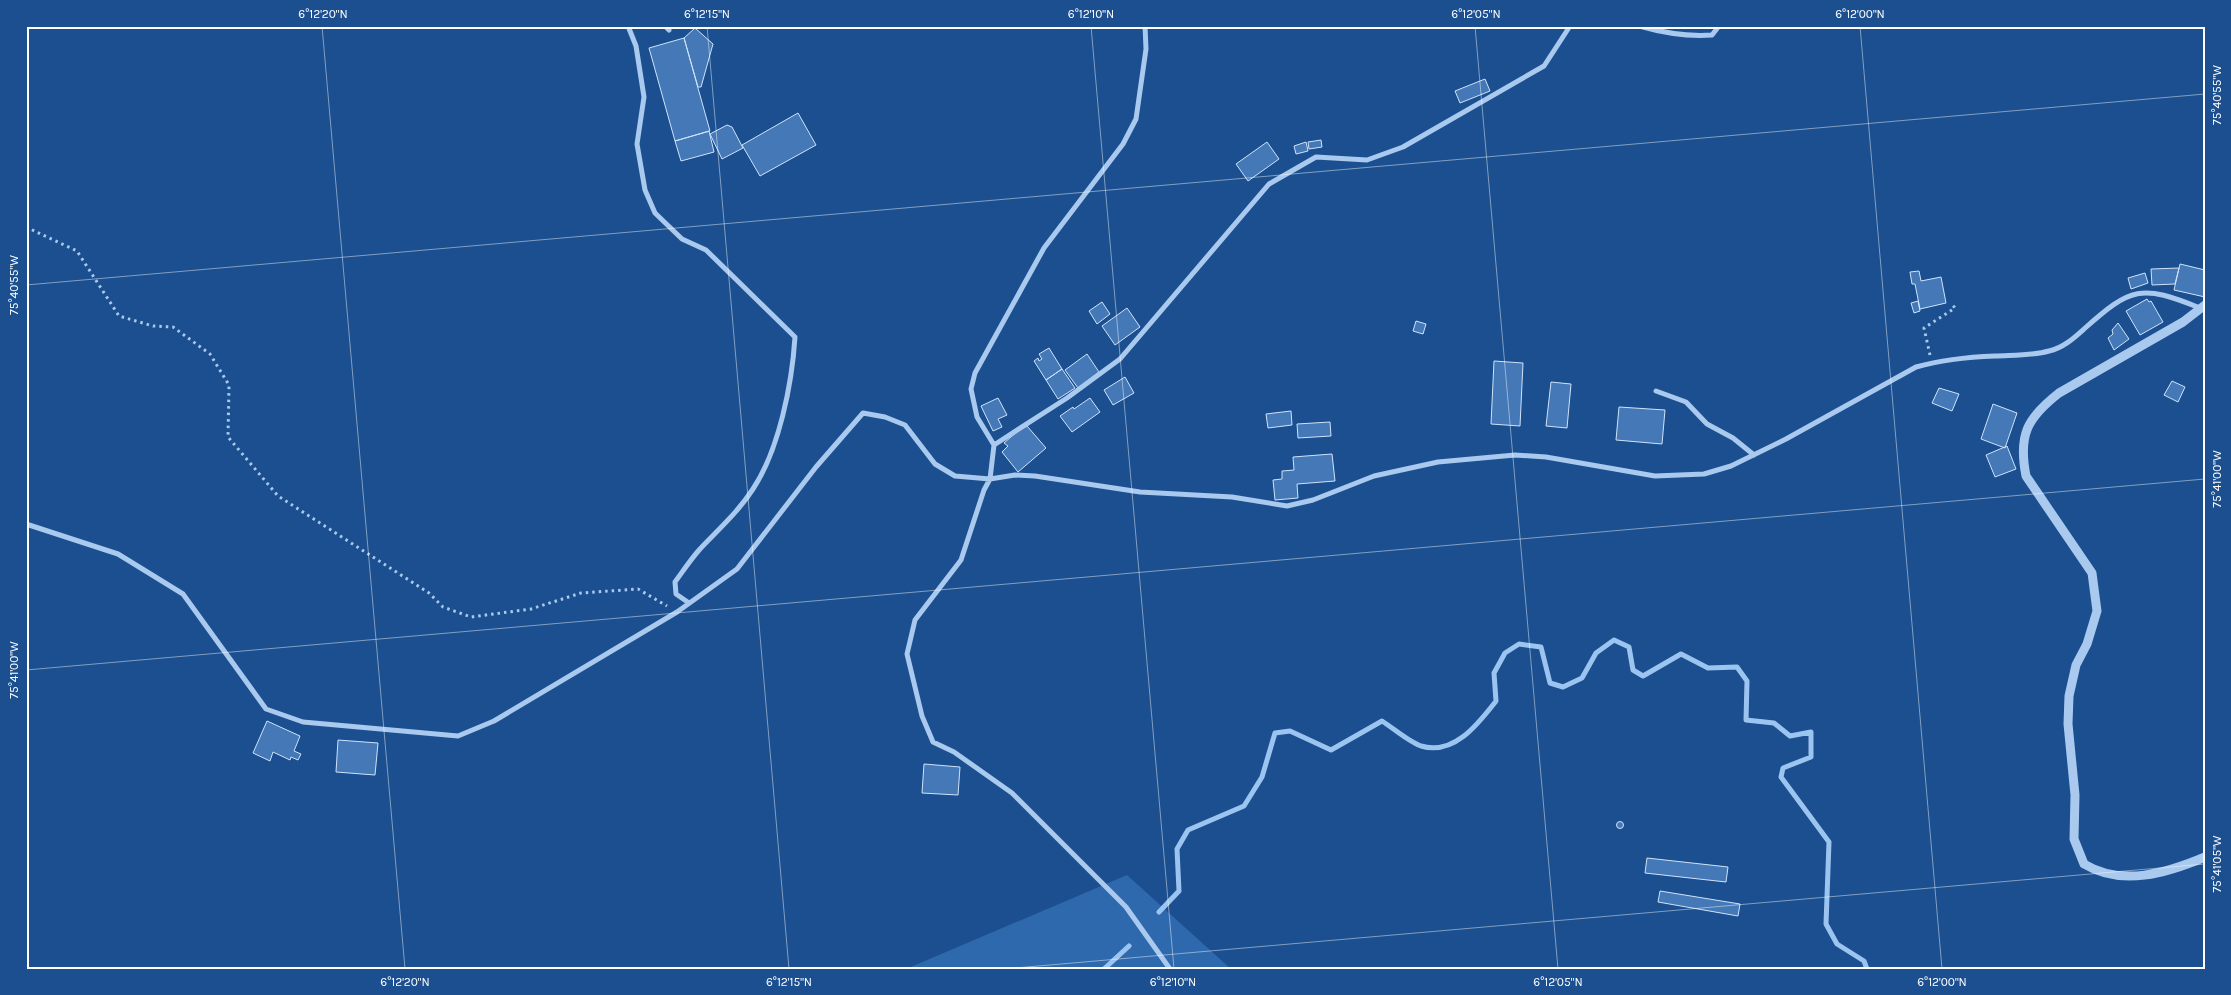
<svg xmlns="http://www.w3.org/2000/svg" width="2231" height="995" font-family="Karla,sans-serif">
	<style>
		.green { fill: #2e69ad }
		.lines { fill: none; stroke-linecap: round; stroke-linejoin: round }
		.stream { stroke: #9cc4f0; stroke-width: 5 }
		.building { fill: #4478b7; stroke: #cfe3fa }
		.path { stroke: #a9c9ee; stroke-width: 3; stroke-dasharray: 2.5 4; stroke-linecap: butt }
		.minor { stroke: #a9c9ee; stroke-width: 5 }
		.tertiary { stroke: #a9c9ee; stroke-width: 9 }
		.ticks { fill: none; stroke: #fff; stroke-width: 1; stroke-opacity: 0.45 }
		.neatline { fill: none; stroke: #fff; stroke-width: 2 }
		.ticks-label { font-size: 12px; text-anchor: middle; fill: #fff }
	</style>
	<rect width="100%" height="100%" fill="#1b4f8f"/>
	<path class="green" d="M1127,875l104,94h-325z"/>
	<g class="lines">
		<path class="stream" d="M1159,912l20,-21 -2,-42 11,-19 56,-24 18,-29 13,-44 15,-2 41,19 51,-29c11,7 27,21 39,25 33,10 57,-22 75,-45l-2,-28 11,-20 14,-9 22,3 9,36 13,4 19,-9 14,-25 18,-13 15,7 4,23 10,6 38,-22 27,14 29,-1 10,14 -1,39 28,3 16,13 21,-4v25l-28,11 -2,9 48,65 -3,82 11,20 27,17 3,8
			M1104,969l25,-23"/>
	</g>
	<path class="building" d="M695,28l18,16 -12,43h-3l-14,-49z
		M684,38l26,93 -35,10 -26,-93z
		M1485,79l5,12 -30,12 -5,-12z
		M798,113l18,32 -56,31 -18,-31z
		M727,125l5,2 11,21 -21,11 -12,-25z
		M709,131l5,21 -33,9 -6,-20z
		M1321,140l1,7 -13,2 -1,-7z
		M1267,142l12,17 -31,22 -12,-17z
		M1306,142l2,9 -12,3 -2,-8z
		M2180,264l25,6v27l-31,-7z
		M2179,268l-4,16 -23,1 -1,-16z
		M1919,271l2,10 20,-4 5,26 -26,6 -5,-25h-3l-2,-12z
		M2145,273l3,10 -17,6 -3,-11z
		M2147,299l2,3 2,-1 12,21 -23,13 -14,-24z
		M1918,301l2,10 -6,2 -3,-10z
		M1102,302l8,12 -13,10 -8,-13z
		M1127,308l13,19 -25,18 -13,-19z
		M1416,321l10,3 -3,10 -10,-3z
		M2118,323l11,16 -15,11 -6,-12 5,-4 -1,-4z
		M1049,348l13,21 -16,11 -12,-19 4,-3 1,3 3,-2 -3,-5z
		M1087,354l12,18 -21,16 -13,-18z
		M1494,361l29,2 -3,63 -29,-2z
		M1062,369l13,19 -17,11 -12,-19z
		M1125,377l9,16 -21,12 -9,-15z
		M2172,381l13,6 -7,15 -14,-7z
		M1551,382l20,2 -4,44 -21,-2z
		M1939,388l20,6 -7,17 -20,-8z
		M998,398l9,17 -9,4 4,8 -9,4 -12,-25z
		M1090,398l10,14 -28,20 -12,-16 13,-9 1,2z
		M1993,404l24,9 -12,35 -24,-9z
		M1619,407l46,3 -3,34 -46,-4z
		M1291,411l1,14 -24,3 -2,-14z
		M1330,422l1,14 -33,2 -1,-14z
		M1027,426l19,22 -28,24 -16,-20 6,-6 -4,-3 15,-13z
		M2007,446l9,23 -21,8 -9,-22z
		M1332,454l3,27 -38,3 1,14 -23,2 -2,-20 9,-1v-8l12,-1 -1,-13z
		M267,721l33,15 -6,15 7,3 -3,6 -7,-3 -1,3 -17,-8 -3,9 -17,-8z
		M338,740l40,3 -3,32 -39,-3z
		M924,764l36,3 -2,28 -36,-2z
		M1616.5 825a3.5 3.5 0 1 1 7 0a3.5 3.5 0 1 1-7 0Z
		M1647,858l81,9 -2,15 -81,-9z
		M1660,891l80,13 -2,12 -80,-14z"/>
	<g class="lines">
		<path class="path" d="M26,227l51,24 42,65 34,10 20,1 37,27 19,31 -1,52 50,59 151,97 14,14 28,10 60,-8 50,-16 57,-4 29,17
			M1930,355l-6,-27 31,-20 -4,-5"/>
		<path class="minor" d="M628,26l8,20 8,51 -7,47 8,46 10,23 27,26 24,11 89,87c-3,47 -16,113 -42,152 -15,23 -34,40 -53,60 -9,10 -17,22 -25,33l1,12 13,9
			M665,26l4,4
			M1639,26c25,7 47,11 73,9l7,-9
			M1656,391l30,11 21,22 26,14 21,17
			M994,445l73,-47 53,-39 149,-175 47,-27 51,3 36,-13 141,-81 26,-40
			M26,524l92,30 65,40 83,115 37,13 155,14 36,-15 183,-109 60,-43 79,-102 47,-54 22,4 20,8 30,39 20,12 35,3 4,-34 -17,-28 -6,-28 4,-16 69,-125 79,-104 13,-25 10,-70 -1,-23
			M1170,969l-44,-62 -114,-114 -58,-41 -21,-10 -11,-26 -15,-62 8,-34 46,-60 23,-70 6,-11 25,-4 20,1 105,16 92,5 55,9 26,-6 61,-24 64,-14 77,-7 31,2 109,19 49,-2 27,-8 55,-27 130,-72c25,-7 53,-10 79,-11 18,-1 37,0 54,-5 14,-3 25,-13 35,-22 47,-42 57,-45 116,-21"/>
		<path class="tertiary" d="M2205,305l-22,17 -124,71c-32,25 -41,42 -33,83l66,97 5,38 -10,33 -11,21 -7,31 -1,28 7,71 -1,44 10,25c38,23 83,9 121,-7"/>
	</g>
	<path class="ticks" d="M322,26l83,943M707,26l82,943M1091,26l83,943M1475,26l83,943M1860,26l82,943M26,285l2179,-191M26,670l2179,-191M1004,969l1201,-105"/>
	<rect width="2231" height="995" fill="none" stroke="#1b4f8f" stroke-width="55"/>
	<rect x="28" y="28" width="2176" height="940" class="neatline"/>
	<g class="ticks-label">
		<text x="323" y="18">6°12'20"N</text>
		<text x="707" y="18">6°12'15"N</text>
		<text x="1091" y="18">6°12'10"N</text>
		<text x="1476" y="18">6°12'05"N</text>
		<text x="1860" y="18">6°12'00"N</text>
		<text transform="translate(2217 95) rotate(-90)" y="4">75°40'55"W</text>
		<text transform="translate(14 285) rotate(-90)" y="4">75°40'55"W</text>
		<text transform="translate(2217 479) rotate(-90)" y="4">75°41'00"W</text>
		<text transform="translate(14 670) rotate(-90)" y="4">75°41'00"W</text>
		<text transform="translate(2217 864) rotate(-90)" y="4">75°41'05"W</text>
		<text x="405" y="986">6°12'20"N</text>
		<text x="789" y="986">6°12'15"N</text>
		<text x="1173" y="986">6°12'10"N</text>
		<text x="1558" y="986">6°12'05"N</text>
		<text x="1942" y="986">6°12'00"N</text>
	</g>
</svg>
